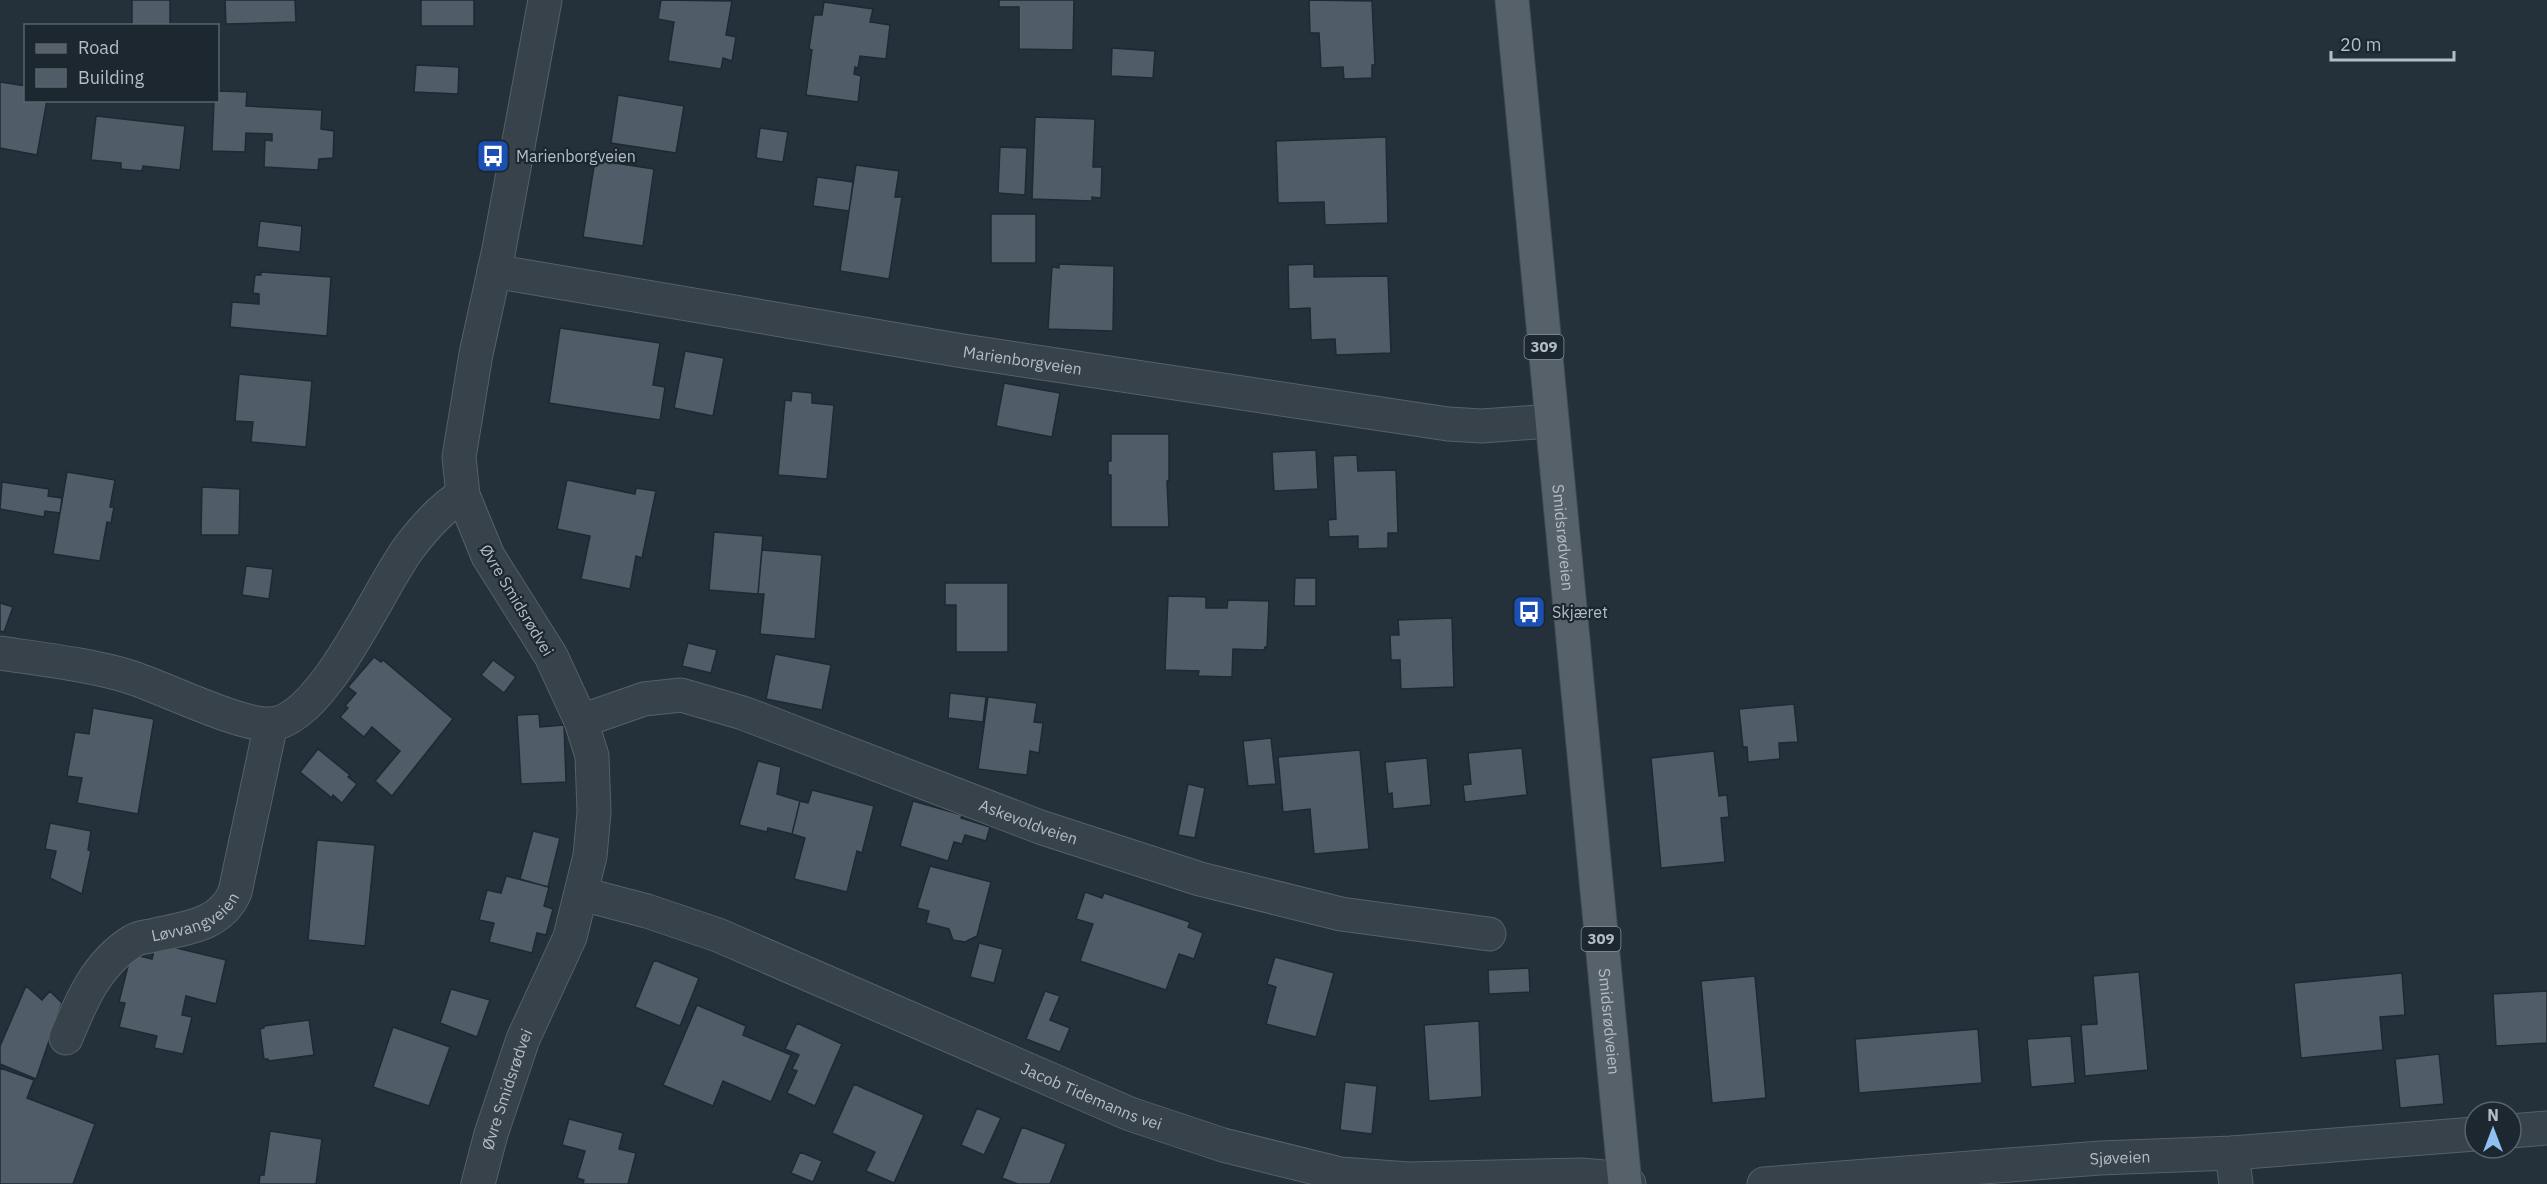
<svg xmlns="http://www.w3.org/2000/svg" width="2547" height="1184" font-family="'IBM Plex Sans',sans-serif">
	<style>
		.building { fill: #505d68; stroke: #1f2931; stroke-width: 1.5 }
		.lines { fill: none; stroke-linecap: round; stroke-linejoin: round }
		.minor-casing { stroke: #566068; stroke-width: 35 }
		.major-casing { stroke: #414b53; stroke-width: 35 }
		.minor { stroke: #38424a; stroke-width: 33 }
		.major { stroke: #56616a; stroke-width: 33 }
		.labels { text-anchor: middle; stroke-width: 4.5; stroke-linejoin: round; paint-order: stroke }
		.shield { fill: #1d272f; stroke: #869099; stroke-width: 1.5 }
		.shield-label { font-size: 15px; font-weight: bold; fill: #b3bdc6 }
		.poi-label { font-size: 16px; fill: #b3bdc6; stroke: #1d272f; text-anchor: start }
		.street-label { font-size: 16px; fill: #b3bdc6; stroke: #1d272f }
	</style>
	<rect width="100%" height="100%" fill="#24303a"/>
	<path class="building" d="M132,0h38v26h-38z
		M225,0h70l1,22 -70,2z
		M421,0h53v26h-53z
		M661,0l71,1 -6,34 10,2 -4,24 -9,-3 -2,11 -53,-8 6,-39 -16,-3z
		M999,0h75l-1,50 -54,-1v-42h-20z
		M1309,0l63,1 3,64h-3v13l-28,1 -1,-12 -22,1 -2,-35h-9z
		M824,2l49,7 -3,13 20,3 -4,34 -26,-3 -2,12 -3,-1 -1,7 7,2 -3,26 -52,-7 6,-45 -3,-1 5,-34h8z
		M1112,48l43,3 -2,27 -42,-2z
		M416,65l43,2 -1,27 -44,-2z
		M0,82l26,4v14h21l-10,55 -37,-7z
		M218,91l29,1 -1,14 76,4 -1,19 13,2 -1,27 -14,1 -1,11 -54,-3 1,-27 7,1v-7l-26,-1 -1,19 -33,-1 2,-51h4z
		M618,95l66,11 -8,47 -65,-10z
		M96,116l89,10 -5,44 -37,-4 -1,5 -21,-2v-6l-30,-3z
		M1035,117l60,2 -2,48h9l-1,31 -9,-1v4l-60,-2z
		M760,128l28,4 -5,30 -27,-4z
		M1386,137l2,86 -63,2 -1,-23 -46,1 -2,-62z
		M1000,147l27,1 -2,47 -27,-2z
		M595,160l59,9 -11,77 -60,-9z
		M856,165l43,6 -4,26h7l-13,82 -49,-8z
		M817,177l36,5 -4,29 -36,-5z
		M991,214h45v49h-45z
		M260,221l42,5 -2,26 -43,-5z
		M1059,264l55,2 -1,65 -65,-2 4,-62 7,1z
		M1314,264v13l74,-1 3,77 -55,2 -1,-16 -24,1 -1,-32 -21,1 -1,-44z
		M261,272l70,5 -4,59 -97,-9 2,-25 27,2v-10l-6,-1 2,-18h6z
		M560,328l100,15 -7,42 12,2 -5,33 -111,-17z
		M685,351l39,7 -11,58 -39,-8z
		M239,374l73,7 -6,66 -55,-5 2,-20 -18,-1z
		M1004,383l56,10 -8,44 -56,-11z
		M792,391l20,2v10l22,2 -7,74 -49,-4 7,-75 6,1z
		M1111,434h58v47h-2l2,46h-58v-52h-3v-14h3z
		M1316,450l2,39 -44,2 -2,-39z
		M1357,455l1,16 38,-1 2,63h-10v15l-30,1v-13l-29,1 -1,-17 8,-1 -3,-63z
		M67,472l48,8 -5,27h4l-3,16 -4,-1 -7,39 -47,-7z
		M567,480l68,14 1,-6 20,3 -14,67 -6,-2 -6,33 -49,-10 9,-43 -33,-7z
		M2,482l47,7 -1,7 14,2 -2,15 -15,-2 -1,6 -44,-8z
		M202,487l38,2 -1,46h-38z
		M714,532l49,4 -5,58 -49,-4z
		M762,550l60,5 -7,84 -55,-5 4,-40h-6z
		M246,566l27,3 -4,30 -27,-4z
		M1295,578h21v28h-22z
		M945,583h63v69h-52v-47h-11z
		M1168,596l38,1v11h21l1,-8 41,1 -2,46h-2l-1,3 -31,-1 -1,28 -34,-1 1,-5 -34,-1z
		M0,603l13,4 -9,25 -4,-1z
		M1452,618l2,69 -53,2 -1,-29h-9l-1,-25h9l-1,-15z
		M688,643l29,7 -6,23 -29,-7z
		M775,654l56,11 -9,45 -56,-11z
		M374,657l7,5 2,-2 70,59 -61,77 -17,-15 25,-30 -28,-24 -8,10 -24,-20 8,-9 -3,-2 11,-13 -8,-6z
		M493,660l23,17 -12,16 -23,-18z
		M950,693l36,4 -3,25 -35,-4z
		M988,697l49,6 -3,19 9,1 -4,30 -9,-2 -3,24 -49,-6z
		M1794,704l4,38 -19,1 1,16 -32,3 -1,-15h-4l-4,-38z
		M93,708l61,11 -16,95 -61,-11 5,-25 -15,-2 8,-44 14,2z
		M539,714l1,13 24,-2 2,57 -45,2 -4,-69z
		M1271,738l5,46 -28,2 -5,-45z
		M1522,748l5,47 -62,7 -2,-17 8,-1 -3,-31z
		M318,749l32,26 -2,2 9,7 -15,19 -9,-8 -1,3 -32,-26z
		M1360,750l9,99 -55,5 -4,-45 -27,3 -5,-55z
		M1714,751l5,45 8,-1 2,22 -8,1 4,44 -64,6 -10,-110z
		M1427,758l4,47 -38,4 -1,-16 -4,1 -3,-32z
		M758,761l23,6 -4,27 23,7 -8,33 -24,-6 -1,4 -28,-7z
		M1188,784l17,4 -10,50 -17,-3z
		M812,790l62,16 -12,47 -5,-2 -10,41 -53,-13 11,-41 -13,-4 8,-33 8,2z
		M913,801l49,14 -1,3 29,9 -4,14 -21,-6 -3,9 -8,-2 -6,19 -48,-15z
		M50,823l41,8 -3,19 3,1 -9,43 -32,-16 6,-27 -11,-2z
		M533,831l27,7 -12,49 -28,-8z
		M317,840l58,5 -10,101 -57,-6z
		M930,866l61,16 -14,54 -12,6 -12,-2 -4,-11 -23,-6 3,-12 -12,-3z
		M506,876l43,11 -5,19 9,3 -7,26 -9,-2 -5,20 -43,-11 5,-19 -15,-3 8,-30 14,3z
		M1085,892l17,6 2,-5 86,29 -2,5 15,6 -9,26 -15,-5 -13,36 -86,-29 13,-37 -17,-5z
		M156,943l70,17 -10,44 -30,-8 -4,19 10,2 -9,37 -29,-6 3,-12 -38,-9 6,-24 -6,-1 12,-48 21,5z
		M979,943l24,6 -9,34 -24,-6z
		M1275,957l59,16 -18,64 -50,-13 10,-37 -9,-3z
		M654,960l45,18 -19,48 -45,-19z
		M1529,968l1,24 -41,2 -1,-24z
		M2139,972l9,98 -63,6 -4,-51 16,-1 -4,-48z
		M2402,973l3,42 -25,2 3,33 -82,8 -7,-75z
		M1755,976l11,122 -54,5 -11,-122z
		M26,986l16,14 8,-9 12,12 -26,76 -36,-15v-18z
		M451,989l39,11 -13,37 -37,-14z
		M1045,991l15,5 -10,24 20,8 -10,24 -34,-13z
		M2547,991v52l-51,3 -3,-52z
		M697,1005l49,21 -3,9 48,20 -20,47 -48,-21 -10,25 -50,-21z
		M309,1020l5,35 -45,6 -1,-2h-4l-4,-30 4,-1v-2z
		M1479,1021l3,76 -53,4 -5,-76z
		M797,1023l45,21 -27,62 -28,-13 10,-22 -5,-2 7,-14 -14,-6z
		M393,1027l57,20 -21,59 -56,-19z
		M1978,1029l4,54 -123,10 -4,-54z
		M2071,1036l4,47 -44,4 -4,-48z
		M2439,1054l5,50 -44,4 -5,-49z
		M0,1068l34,12 -7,18 68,26 -22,60h-73z
		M1345,1082l32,4 -5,48 -32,-4z
		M854,1084l70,31 -30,68 -28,-12 9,-19 -43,-19z
		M977,1108l24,10 -17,37 -23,-10z
		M569,1119l54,14 -4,16 17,4 -8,31h-45l1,-4 -7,-2 8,-27 -23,-6z
		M1022,1127l44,17 -16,40h-32l-16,-6z
		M270,1131l52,8 -6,45h-57l1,-9h4z
		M800,1152l22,9 -9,21 -22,-9z"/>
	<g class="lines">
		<g class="minor-casing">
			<g id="minor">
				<path id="s1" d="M494,271l469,80 485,73 34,2 69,-5"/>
				<path d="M0,653c40,6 92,12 130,24 32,10 112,50 142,47 52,-6 106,-134 136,-175 15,-20 34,-42 55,-54"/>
				<path id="s2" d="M581,721l63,-22 37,-4 62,18 297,114 160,52 141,35 148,20"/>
				<path id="s3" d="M582,894l65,17 71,24 412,179 93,31 117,29 69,5 172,-4 23,2 25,7"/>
				<path id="s4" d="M66,1038c15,-37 31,-75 67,-97 6,-4 15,-4 22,-6 32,-7 66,-10 80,-43l36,-168"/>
				<path d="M2511,1131l36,-3"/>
				<path d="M2232,1153l4,31"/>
				<path id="s5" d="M478,1184l13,-50 32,-95 47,-102 20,-81 4,-44 -2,-56 -11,-35 -30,-65 -63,-100 -25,-61 -4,-38 17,-103 23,-105 46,-249"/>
				<path id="s6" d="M1764,1184l336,-26 132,-5 243,-19"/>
			</g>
		</g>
		<g class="major-casing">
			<g id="major">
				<path id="s7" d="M1512,0l113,1184"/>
			</g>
		</g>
		<use href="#minor" class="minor"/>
		<use href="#major" class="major"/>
	</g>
	<defs>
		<g id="bus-square" transform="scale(1.725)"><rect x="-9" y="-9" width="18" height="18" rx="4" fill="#1a4fb4" stroke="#1d272f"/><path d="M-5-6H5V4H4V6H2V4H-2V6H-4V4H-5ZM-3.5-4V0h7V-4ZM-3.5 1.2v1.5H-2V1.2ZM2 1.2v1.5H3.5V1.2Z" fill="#fff"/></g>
	</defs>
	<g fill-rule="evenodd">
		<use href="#bus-square" x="493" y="156"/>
		<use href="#bus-square" x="1529" y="612"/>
	</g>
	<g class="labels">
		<g class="shield">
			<rect x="1524.5" y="335" width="39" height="24" rx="4.5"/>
			<rect x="1581.5" y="927" width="39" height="24" rx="4.5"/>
		</g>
		<g class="shield-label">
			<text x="1544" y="352">309</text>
			<text x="1601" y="944">309</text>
		</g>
		<g class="poi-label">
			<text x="516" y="162">Marienborgveien</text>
			<text x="1552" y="618">Skjæret</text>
		</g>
		<g class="street-label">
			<text dy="6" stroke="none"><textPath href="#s1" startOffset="536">Marienborgveien</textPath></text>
			<text dy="6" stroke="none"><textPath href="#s7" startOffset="540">Smidsrødveien</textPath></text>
			<text transform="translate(517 600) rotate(59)" y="6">Øvre Smidsrødvei</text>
			<text dy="6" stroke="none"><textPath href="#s2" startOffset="474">Askevoldveien</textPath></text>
			<text dy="6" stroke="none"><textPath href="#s4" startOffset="188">Løvvangveien</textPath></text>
			<text dy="6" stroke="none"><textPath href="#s7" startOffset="1026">Smidsrødveien</textPath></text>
			<text dy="6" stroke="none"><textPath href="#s5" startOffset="99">Øvre Smidsrødvei</textPath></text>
			<text dy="6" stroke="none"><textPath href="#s3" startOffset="549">Jacob Tidemanns vei</textPath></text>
			<text dy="6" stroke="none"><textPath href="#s6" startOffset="357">Sjøveien</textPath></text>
		</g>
	</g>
	<rect x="24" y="24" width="195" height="78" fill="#1d272f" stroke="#59636b" stroke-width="1.5"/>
	<rect x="36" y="44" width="30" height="9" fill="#56616a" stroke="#59636b" stroke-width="1.5"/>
	<text x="78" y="54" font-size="18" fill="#b3bdc6">Road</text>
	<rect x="36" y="69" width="30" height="18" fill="#505d68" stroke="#59636b" stroke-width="1.5"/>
	<text x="78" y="84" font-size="18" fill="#b3bdc6">Building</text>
	<g transform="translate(2493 1130)"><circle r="28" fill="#1d272f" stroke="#59636b" stroke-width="1.5"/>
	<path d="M0-4.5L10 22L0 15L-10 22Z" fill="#8fc0ef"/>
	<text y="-9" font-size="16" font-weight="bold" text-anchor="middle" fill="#b3bdc6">N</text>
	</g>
	<path d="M2331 51v9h123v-9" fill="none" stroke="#b3bdc6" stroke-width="3"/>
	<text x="2340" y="51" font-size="18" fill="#b3bdc6" stroke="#1d272f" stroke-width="4.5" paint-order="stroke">20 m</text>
</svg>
